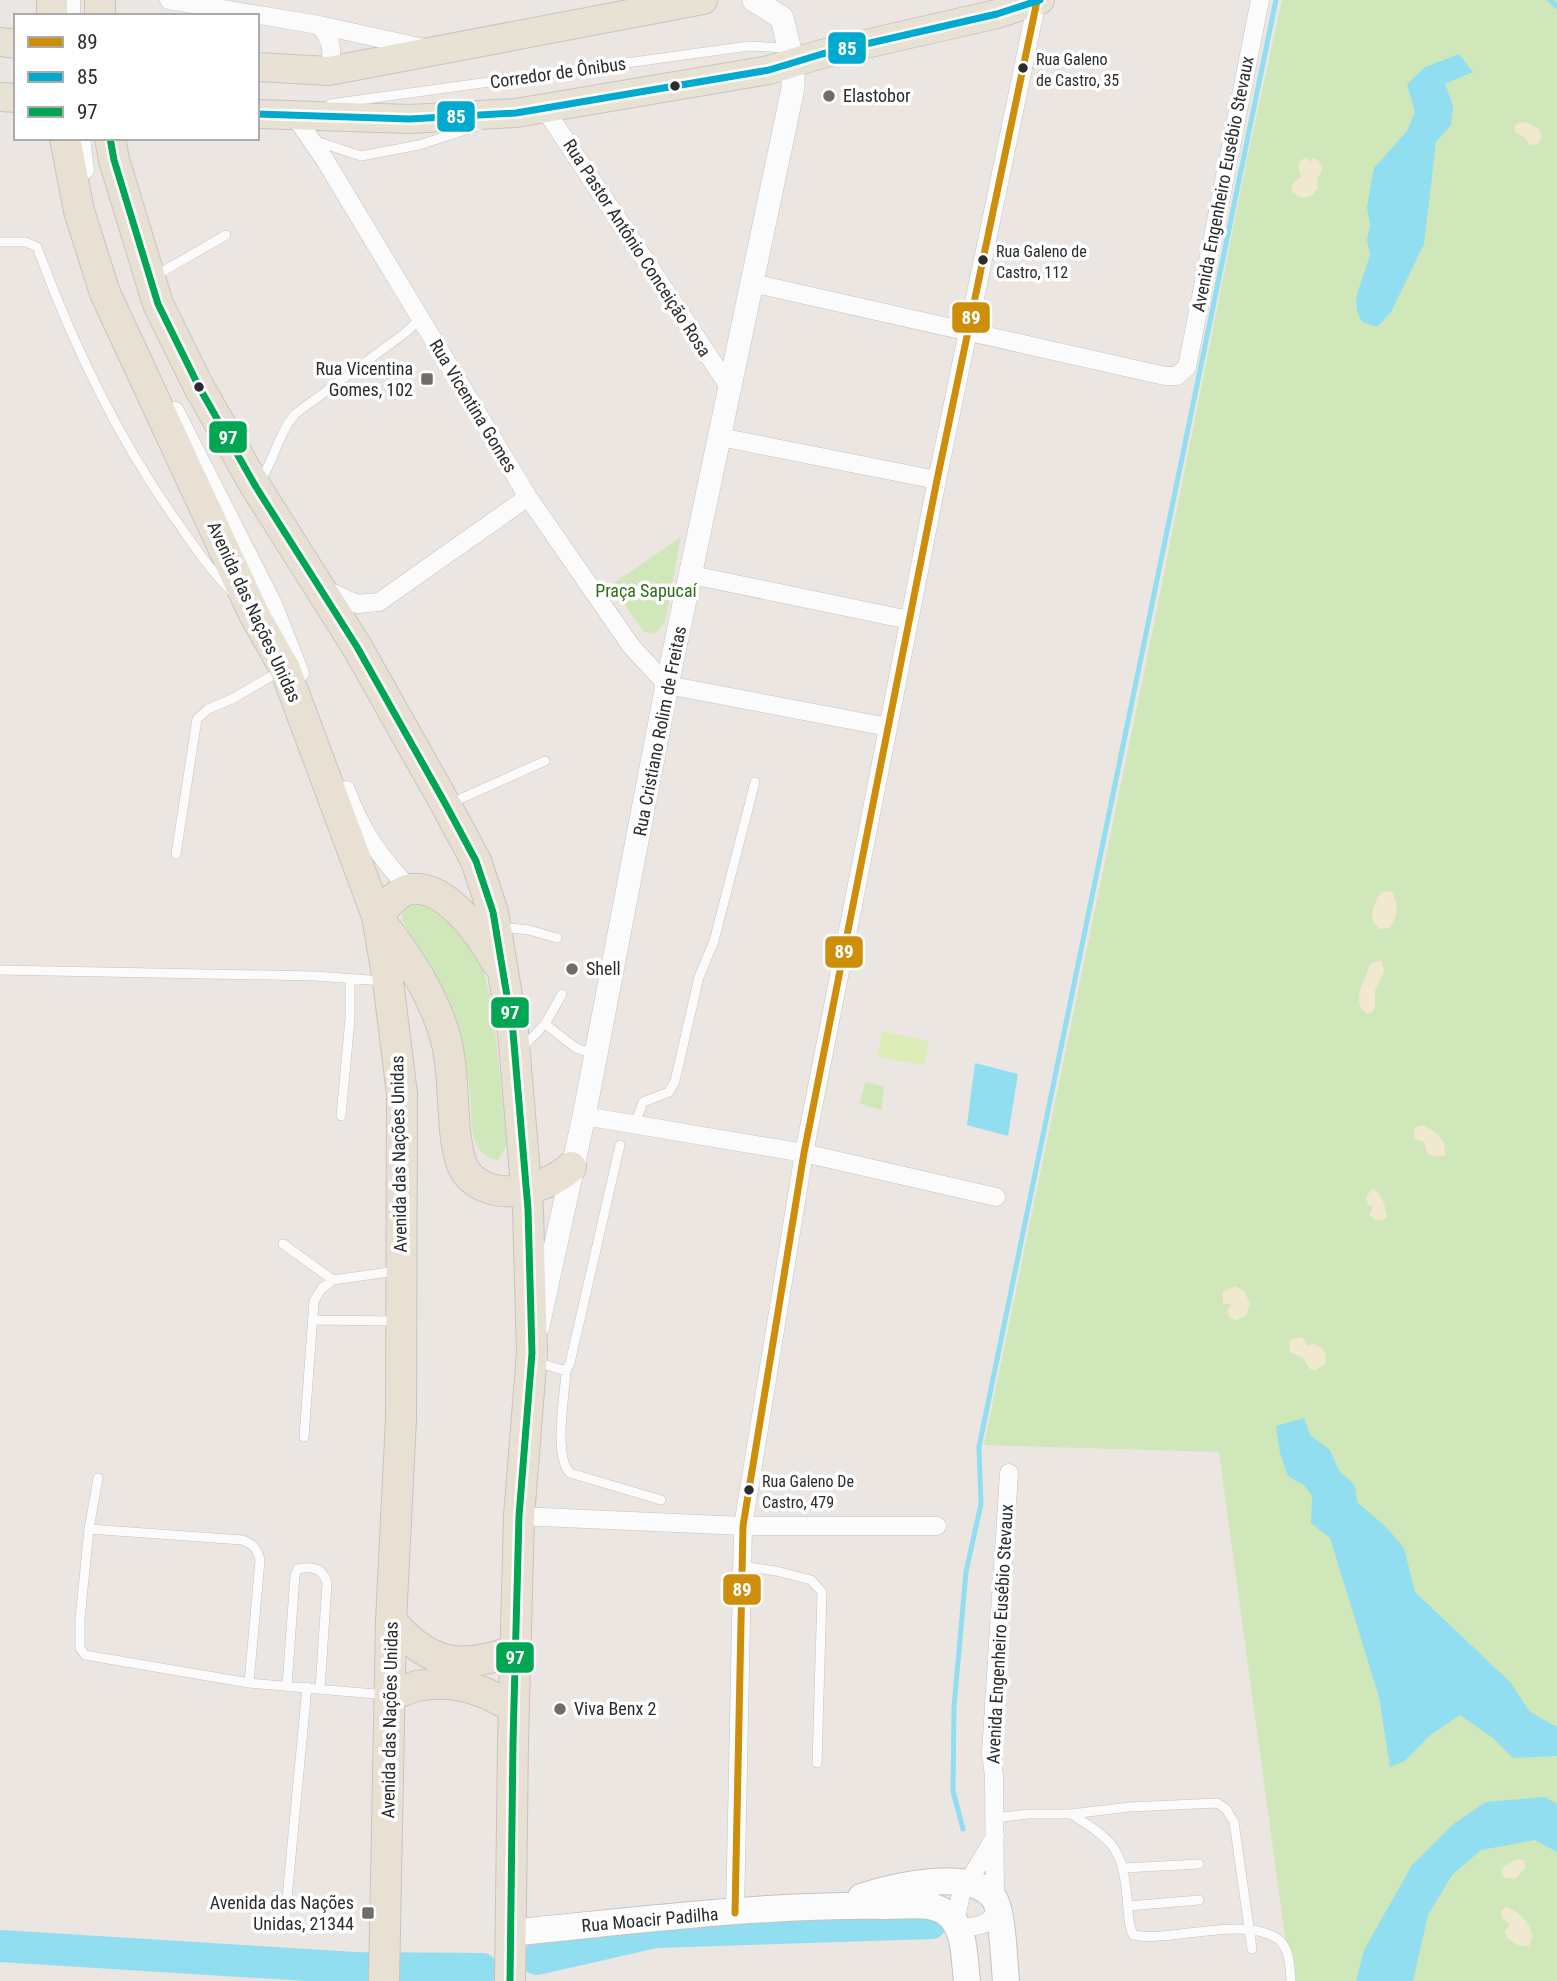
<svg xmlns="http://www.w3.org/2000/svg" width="1557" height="1981" font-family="'Roboto Condensed',sans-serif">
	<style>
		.green { fill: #d0e7b9 }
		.sand { fill: #f0e8cf }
		.pitch { fill: #dcecb7 }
		.water { fill: #91def0 }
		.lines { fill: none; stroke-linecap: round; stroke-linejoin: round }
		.stream { stroke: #91def0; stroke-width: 5 }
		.river { stroke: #91def0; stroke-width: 32 }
		.service-casing { stroke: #c4c3c3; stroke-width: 10 }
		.minor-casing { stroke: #c4c3c3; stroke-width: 19 }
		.tertiary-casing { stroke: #c4c3c3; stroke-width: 24 }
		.secondary-casing { stroke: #c4c3c3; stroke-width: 28 }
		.primary-casing { stroke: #c6c4c2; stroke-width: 30 }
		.trunk-casing { stroke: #c6c4c2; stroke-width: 32 }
		.service { stroke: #fcfbfb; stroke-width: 9 }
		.minor { stroke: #fcfbfb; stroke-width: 18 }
		.tertiary { stroke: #fcfbfb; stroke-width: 23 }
		.secondary { stroke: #fcfbfb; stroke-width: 26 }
		.primary { stroke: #e8e2d4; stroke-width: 28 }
		.trunk { stroke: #e9e0d4; stroke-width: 30 }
		.bus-1-casing { stroke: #fff; stroke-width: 12 }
		.bus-2-casing { stroke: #fff; stroke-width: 12 }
		.bus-3-casing { stroke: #fff; stroke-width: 12 }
		.bus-1 { stroke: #ce8e09; stroke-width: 7 }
		.bus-2 { stroke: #00a9ce; stroke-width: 7 }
		.bus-3 { stroke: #00a651; stroke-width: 7 }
		.bus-dot { fill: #2c2c2c; stroke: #fff; stroke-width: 2.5 }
		.poi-dot { fill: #6f6d6c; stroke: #fff; stroke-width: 2.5 }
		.labels { text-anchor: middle; stroke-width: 7; stroke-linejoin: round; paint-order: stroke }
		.bus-label { font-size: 16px; fill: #2c2c2c; stroke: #fff; text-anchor: start }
		.street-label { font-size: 18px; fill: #2c2c2c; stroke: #fff }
		.poi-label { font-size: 18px; fill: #2c2c2c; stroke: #fff; text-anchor: start }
		.park-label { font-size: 18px; fill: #2f6f16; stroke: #fff }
		.line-badge { stroke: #fff; stroke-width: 2.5 }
		.badge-label { font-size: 19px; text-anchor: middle; font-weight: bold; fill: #fff }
	</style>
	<rect width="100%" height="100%" fill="#ebe6e2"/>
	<path class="green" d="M1282,0h275v1981h-266l-72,-529 -235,-7 162,-782 100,-499z
		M681,537l-16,86 -10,10 -11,-1 -33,-47z
		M418,901l28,12 36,51 11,46 14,135 -9,15c-32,-5 -25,-44 -28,-67 -1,-11 -3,-22 -5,-32 -7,-48 -41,-99 -63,-141 -1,-12 5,-16 16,-19z
		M865,1082l19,5 -2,23 -22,-6z"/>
	<path class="sand" d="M1521,122l7,1 12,7 2,8 -5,6 -7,1 -6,-8 -9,-5v-7z
		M1306,157l4,5 3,-4c7,1 8,6 9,12l-5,9 1,9 -7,8 -9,2 -10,-5c-1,-9 2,-11 9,-16l-3,-10 2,-6z
		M1385,891l7,1c7,15 6,22 -2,36l-11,1 -7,-9 1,-11 7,-16z
		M1376,961l6,1 2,9 -9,20v17l-4,5 -4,1c-18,-13 -1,-34 3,-50z
		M1423,1125c13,8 24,13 22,30l-10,2 -8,-4 -3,-11 -9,-3 -1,-11z
		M1373,1188c9,5 13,20 14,29l-4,3h-8l-6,-6 4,-7 -5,-2 -2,-8z
		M1235,1286l9,5 6,12 -4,13 -10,4 -7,-3 -2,-7 5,-5 -9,-2v-11z
		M1300,1337l4,2 3,7 7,-2c11,5 12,9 11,20l-9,6 -6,-1 -7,-11 -13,-6v-12z
		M1517,1859l7,1 2,7 -11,12 -11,-1 -3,-7 2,-4z
		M1506,1907c14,4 23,16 27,29l-4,10h-10l-12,-8 -2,-7 5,-6 -8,-7 -1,-7z"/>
	<path class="pitch" d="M883,1031l46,10 -5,24 -47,-8z"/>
	<path class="water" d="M1459,54l14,18 -28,12 8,21 -2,20 -15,17 -12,102 -33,68 -14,15 -15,-5 -5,-11 -1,-14 14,-42 -3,-15 3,-15 -3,-18 5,-29 2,-10 33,-37 8,-19 -8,-28 18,-17z
		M975,1063l43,11 -10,62 -41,-11z
		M1304,1418l6,17 20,15 9,21 16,14 2,17 29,25 18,21 11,44 95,90 20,30 27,15v29l-44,2 -20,-20 -33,-23 -31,21 -24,25 -15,6 -11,-70 -49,-159 -19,-15 1,-27 -8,-11 -16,-9 -8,-23 -4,-27z
		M1545,1797l12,7v48l-22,-12 -54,10 -29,25 -24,40 -15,66h-57l8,-31 48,-85 40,-40 34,-23z"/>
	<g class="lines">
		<path class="stream" d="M1550,0l7,6
			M963,1829l-10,-38 1,-84 12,-135 15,-68 -2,-57 297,-1447"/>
		<path class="river" d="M0,1946l355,22 127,1
			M537,1959l119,-27 275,-9"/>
		<g class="service-casing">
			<path id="service" d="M330,104l419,-58 38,2
				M316,141l45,15 58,-11 59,-19
				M0,242h26l11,5c36,98 80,191 141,276 16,23 32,47 52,67
				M155,276l71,-41
				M259,483c15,-22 19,-49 36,-69l110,-81 15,-14
				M451,803l94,-42
				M176,854l21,-135 11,-10 24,-10 48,-28
				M500,927l29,3 28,8
				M0,970l315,6 68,5
				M545,1024l31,24 18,6
				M521,1049l24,-25 17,-30
				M341,1116l9,-97v-40
				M635,1124l8,-22 26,-10 6,-11 24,-104 15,-36 41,-159
				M283,1244l50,36
				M312,1320l86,1
				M536,1362l30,9 4,-8 50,-218
				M566,1371c-1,23 -13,85 4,102l91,27
				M304,1437l10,-136 8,-13 11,-8 63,-9
				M98,1478l-9,51 -9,90v29l5,7 164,28 138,12
				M89,1529l153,11c11,4 15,8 18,20l-11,123
				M742,1566l34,5 35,9 11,12 -5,171
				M287,1686l8,-111 3,-6c14,-3 25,-1 29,14l-7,106
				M1071,1814c41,26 51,32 56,83 1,12 1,27 6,38 39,8 112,-21 146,5 11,9 11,28 12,41
				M995,1818l33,-4h43l59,-7 87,-4 9,6 8,13 18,127
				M1124,1868l75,-4
				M1128,1906l71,-6
				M285,1919l22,-232"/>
		</g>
		<g class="minor-casing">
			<path id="minor" d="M71,0v16
				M169,0l150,25 105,23
				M319,25c14,16 14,26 10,46
				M544,108l186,280
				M294,115l31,45 203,337 103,149 36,39 221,42
				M81,138l4,32
				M752,283l413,93h12l10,-9 73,-367
				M175,411l98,193 27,69
				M720,437l217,43
				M692,575l217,45
				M324,589l33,15 22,-2 149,-105
				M346,790c14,39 35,69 64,99
				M584,1116l220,37 192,44
				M519,1516l224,10h194
				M995,1900l-1,-124 -3,-23 18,-280
				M735,1913l8,-387 61,-373 133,-673 100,-479
				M955,1922l6,-28 34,-57
				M958,1927c19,0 28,0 40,-16"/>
		</g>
		<g class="tertiary-casing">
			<path id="tertiary" d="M538,1326l46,-210 83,-431 126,-597v-25l-11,-45 -28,-18"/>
		</g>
		<g class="secondary-casing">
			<path id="secondary" d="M861,1897c30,-10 115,-31 134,3 8,15 9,62 11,81
				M509,1933c125,-12 252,-29 378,-27 18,0 43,-4 58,6 21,14 19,46 22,69"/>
		</g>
		<g class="primary-casing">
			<path id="primary" d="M0,42l16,2
				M257,67l72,4 374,-71
				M0,97l16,1
				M257,114l153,5 106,-6 253,-43 53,-16 175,-40 43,-14"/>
		</g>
		<g class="trunk-casing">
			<path id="trunk" d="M52,0v16
				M100,16v-16
				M65,138l14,73 26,82 149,321 31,55 92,247 11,65 14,113 -1,325 -10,202 -7,360
				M110,138l4,22 44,144 41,83 57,100 101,160 89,158 30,56 17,51 20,120 15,177 4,144 -13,163 -6,226 -3,239
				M377,916c9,-9 20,-25 34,-27 35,-5 71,47 85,73
				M379,919c28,36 55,76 67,121 10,39 4,87 15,122 7,22 32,31 52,29 23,-3 41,-9 58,-24
				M391,1621c38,44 70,50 124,29
				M390,1695c9,-2 18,-7 27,-9 35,-7 68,3 97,23"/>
		</g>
		<use href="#service" class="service"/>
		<use href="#minor" class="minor"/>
		<use href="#tertiary" class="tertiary"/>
		<use href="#secondary" class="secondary"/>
		<use href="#primary" class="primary"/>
		<use href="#trunk" class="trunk"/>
		<g class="bus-1-casing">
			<path id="bus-1" d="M735,1913l8,-387 61,-373 133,-673 100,-479"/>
		</g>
		<g class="bus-2-casing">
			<path id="bus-2" d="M257,114l153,5 106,-6 253,-43 53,-16 175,-40 43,-14"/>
		</g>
		<g class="bus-3-casing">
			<path id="bus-3" d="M110,138l4,22 44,144 41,83 57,100 101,160 89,158 30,56 17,51 20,120 15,177 4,144 -13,163 -6,226 -3,239"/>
		</g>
		<use href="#bus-1" class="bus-1"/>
		<use href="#bus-2" class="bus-2"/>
		<use href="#bus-3" class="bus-3"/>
	</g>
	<g class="bus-dot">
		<circle cx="1023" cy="68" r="6"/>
		<circle cx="675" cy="86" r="6"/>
		<circle cx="983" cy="260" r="6"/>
		<circle cx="199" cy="387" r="6"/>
		<circle cx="749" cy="1490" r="6"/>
	</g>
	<g class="poi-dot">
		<circle cx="829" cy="96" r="7"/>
		<rect x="420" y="372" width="14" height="14" rx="3.5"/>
		<circle cx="572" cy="969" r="7"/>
		<circle cx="560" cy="1709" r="7"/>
		<rect x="361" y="1906" width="14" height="14" rx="3.5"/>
	</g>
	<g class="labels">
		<g class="bus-label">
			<text x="1036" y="65">Rua Galeno<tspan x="1036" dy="21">de Castro, 35</tspan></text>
			<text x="996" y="257">Rua Galeno de<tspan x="996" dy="21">Castro, 112</tspan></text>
			<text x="762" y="1487">Rua Galeno De<tspan x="762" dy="21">Castro, 479</tspan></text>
		</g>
		<g class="street-label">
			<text transform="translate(558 73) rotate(-8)" y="6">Corredor de Ônibus</text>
			<text transform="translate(1223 184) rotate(-79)" y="6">Avenida Engenheiro Eusébio Stevaux</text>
			<text transform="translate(637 248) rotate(57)" y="6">Rua Pastor Antônio Conceição Rosa</text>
			<text transform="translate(473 406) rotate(59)" y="6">Rua Vicentina Gomes</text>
			<text transform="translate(254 612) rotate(65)" y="6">Avenida das Nações Unidas</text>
			<text transform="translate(660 731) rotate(-79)" y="6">Rua Cristiano Rolim de Freitas</text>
			<text transform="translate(399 1154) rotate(-91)" y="6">Avenida das Nações Unidas</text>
			<text transform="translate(1000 1634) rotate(-87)" y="6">Avenida Engenheiro Eusébio Stevaux</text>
			<text transform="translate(390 1720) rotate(-89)" y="6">Avenida das Nações Unidas</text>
			<text transform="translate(650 1920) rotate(-5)" y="6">Rua Moacir Padilha</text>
		</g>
		<g class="poi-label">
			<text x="843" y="102">Elastobor</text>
			<text x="413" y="375" text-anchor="end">Rua Vicentina<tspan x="413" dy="21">Gomes, 102</tspan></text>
			<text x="586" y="975">Shell</text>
			<text x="574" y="1715">Viva Benx 2</text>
			<text x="354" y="1909" text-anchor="end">Avenida das Nações<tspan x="354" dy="21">Unidas, 21344</tspan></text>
		</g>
		<g class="park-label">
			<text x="646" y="597">Praça Sapucaí</text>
		</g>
	</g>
	<g class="line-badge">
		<rect x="827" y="31" width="40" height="34" rx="7" fill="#00a9ce"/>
		<rect x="436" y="100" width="40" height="33" rx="7" fill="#00a9ce"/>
		<rect x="951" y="301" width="40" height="33" rx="7" fill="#ce8e09"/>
		<rect x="208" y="420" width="40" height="34" rx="7" fill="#00a651"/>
		<rect x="824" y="935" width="40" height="34" rx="7" fill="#ce8e09"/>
		<rect x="490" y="996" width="40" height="33" rx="7" fill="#00a651"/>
		<rect x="722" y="1573" width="40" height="33" rx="7" fill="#ce8e09"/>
		<rect x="495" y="1641" width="40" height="33" rx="7" fill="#00a651"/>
	</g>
	<g class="badge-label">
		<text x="847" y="55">85</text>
		<text x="456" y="123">85</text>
		<text x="971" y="324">89</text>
		<text x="228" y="444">97</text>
		<text x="844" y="958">89</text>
		<text x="510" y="1019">97</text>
		<text x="742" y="1596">89</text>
		<text x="515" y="1664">97</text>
	</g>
	<rect x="14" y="14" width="245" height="126" fill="#ffffff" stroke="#ababab" stroke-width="2"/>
	<rect x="28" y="37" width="35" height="10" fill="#ce8e09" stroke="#ababab" stroke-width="2"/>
	<text x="77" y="49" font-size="21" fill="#2c2c2c">89</text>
	<rect x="28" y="72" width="35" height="10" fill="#00a9ce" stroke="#ababab" stroke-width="2"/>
	<text x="77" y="84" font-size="21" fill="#2c2c2c">85</text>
	<rect x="28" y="107" width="35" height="10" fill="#00a651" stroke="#ababab" stroke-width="2"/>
	<text x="77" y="119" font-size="21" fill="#2c2c2c">97</text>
</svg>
